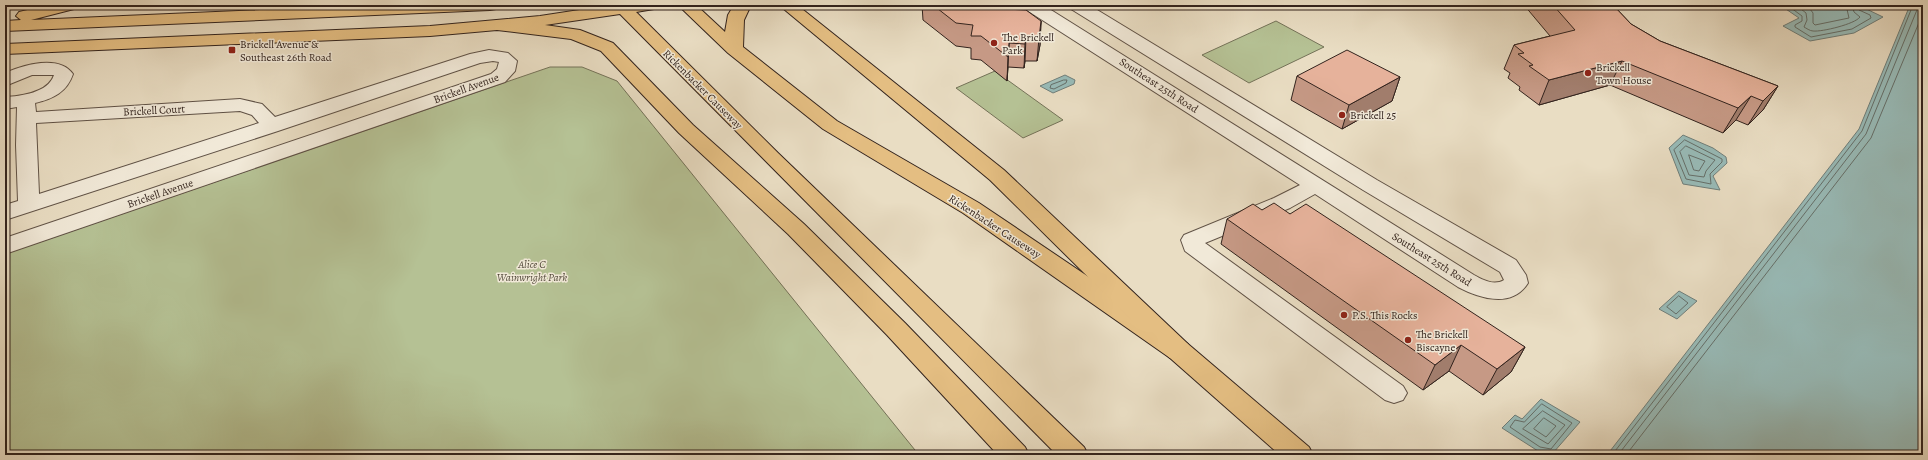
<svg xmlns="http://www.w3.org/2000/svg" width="1928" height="460" font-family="Alegreya,serif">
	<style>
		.green { fill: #b5c194; stroke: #747258 }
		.water { fill: #98bbb8; stroke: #6f7e7a }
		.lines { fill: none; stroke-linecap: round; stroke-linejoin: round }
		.shore { stroke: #656f6a; stroke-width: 1 }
		.minor-casing { stroke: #605246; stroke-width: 2 }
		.primary-casing { stroke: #32231d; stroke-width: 2 }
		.motorway-casing { stroke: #32231d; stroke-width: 2 }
		.minor { fill: #f1e9d8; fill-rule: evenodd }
		.primary { fill: #e4be82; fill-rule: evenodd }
		.motorway { fill: #e4be82; fill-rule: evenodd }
		.wall { fill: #c69985; stroke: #32231d }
		.shaded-wall { fill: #a17d6c; stroke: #32231d }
		.building { fill: #e6b29b; stroke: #32231d }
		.poi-dot { fill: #8f2418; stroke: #f1e9d8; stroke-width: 1.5 }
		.labels { text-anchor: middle; stroke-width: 3; stroke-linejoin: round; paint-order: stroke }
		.poi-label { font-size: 11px; fill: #32231d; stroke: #f1e9d8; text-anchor: start }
		.street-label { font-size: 11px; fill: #32231d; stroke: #f1e9d8 }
		.park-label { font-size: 11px; font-style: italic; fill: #534a3b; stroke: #f1e9d8 }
	</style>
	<rect width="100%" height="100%" fill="#e9ddc3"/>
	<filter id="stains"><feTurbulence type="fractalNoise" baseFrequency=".005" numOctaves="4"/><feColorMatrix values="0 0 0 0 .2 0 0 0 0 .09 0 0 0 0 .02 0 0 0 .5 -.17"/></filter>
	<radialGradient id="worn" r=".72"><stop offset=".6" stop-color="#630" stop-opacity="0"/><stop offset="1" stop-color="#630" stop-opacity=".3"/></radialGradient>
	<path class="green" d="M1276,21l48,26 -75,36 -47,-28z
		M550,67h32l35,14 302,374h-914v-201z
		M995,71l68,49 -40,18 -67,-50z"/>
	<path class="water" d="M1780,5h78l25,12 -29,16 -44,8 -27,-15 16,-8z
		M1910,5h13v450h-316l252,-326z
		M1065,75l10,5 -1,4 -21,9 -13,-7z
		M1683,135l30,13 13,9 1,6 -14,13 7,14 -37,-6 -14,-36z
		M1679,291l18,10 -20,18 -18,-10z
		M1541,399l39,23 -27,31 -15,-2 -36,-23 13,-13 7,4z"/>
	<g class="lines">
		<path class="shore" d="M1787,5l15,11v5l-7,4v2l16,10 41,-8 19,-11 -1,-3 -11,-5 -2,-5
			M1796,5l10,8 1,7 -3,7c2,1 6,4 9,4 9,1 42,-7 47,-14l-6,-5 -2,-7
			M1807,5l6,8v10l2,2 34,-7 -3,-13
			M1064,80h3l-1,3 -12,6 -4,-1 1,-3z
			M1685,140l37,19v3l-12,12 1,10 -25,-5 -12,-29z
			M1686,146l29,14 -9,11 -2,6 -15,-2 -9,-23z
			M1689,155l16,6 -6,10 -5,-1z
			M1679,296l9,7 -12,11 -9,-7z
			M1542,404l30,19 -21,26 -11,-2 -30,-20 5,-7 9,2z
			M1543,411l22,14 -17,19 -25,-15z
			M1544,418l12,8 -10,11 -12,-8z
			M1612,455l250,-324 51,-126
			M1618,455l248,-321 53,-129
			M1626,455l245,-317 52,-125"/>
		<g class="minor-casing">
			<path id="minor" d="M1023,5h20l431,270c9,5 20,11 30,5l-4,-8 -137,-82 -292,-181 -2,-4h20l288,175 139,80 10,15 2,8c-16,26 -49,15 -70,4l-143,-93 -25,14 -85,35 198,143 4,7 -4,7 -9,3 -9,-3 -200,-149 -4,-11 3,-5 90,-37 26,-13 -275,-176z
				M489,50l19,3 9,8 -2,10 -10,11 -500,172v-16l486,-164 6,-5 2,-7 -6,-1 -13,2 -202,68 -273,89v-15l13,-4 -2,-56 1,-38 -12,2v-12c16,-1 43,-4 49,-22h-22l-27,11v-13c18,-8 54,-19 68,1 -6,18 -20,25 -38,29l1,9 204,-13 22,5 13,13 195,-63zM240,111l12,4 7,8 -220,71 -3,-71z"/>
		</g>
		<g class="primary-casing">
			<path id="primary" d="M48,5h28l-2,4 -43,11 342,-15h125l-2,4 -6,1 -485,21v-10l16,-1 -5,-4 3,-4z
				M612,5h44l-2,4 -18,3 142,141 306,294 4,8h-31l-437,-441 -75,11 35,5 33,13 80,82 111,99 101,99 120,124 4,8h-31l-111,-120 -99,-101 -109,-101 -78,-82 -30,-12 -74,-9 -67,6 -425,18v-10l425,-18 110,-10z
				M678,5h18l29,27 3,-17 6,-10h17l-7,15 -1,27 94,74 142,82 209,141 121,103 4,8h-33l-110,-97 -207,-145 -140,-84 -95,-76z"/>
		</g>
		<g class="motorway-casing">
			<path id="motorway" d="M779,5h18l207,165 184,174 3,7 -3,7 -9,2 -9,-2 -180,-178z"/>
		</g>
		<use href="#minor" class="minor"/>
		<use href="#primary" class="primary"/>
		<use href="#motorway" class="motorway"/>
	</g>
	<path class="wall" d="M922,5h92v5l27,11 -1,24 -3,16h-12l-1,7 -16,-1 -1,14 -26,-21 -10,-1v-11l-15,-2 -33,-26z
		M1152,5h18l-1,3z
		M1171,5h35l-1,3 -7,-2 -1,3z
		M1208,5h18l-5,2z
		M1524,5h89l18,19 29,17 118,45 -15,24 -15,15 -12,-5 -13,13 -113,-48 -71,20 -20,-15 1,-3 -12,-9 2,-5 -6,-4 10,-24 36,-9z
		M1297,76l103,1 -8,24 -50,28 -51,-29z
		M1262,210l28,4 235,133 -14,25 -28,23 -34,-24 -26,19 -202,-146 6,-25z"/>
	<path class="shaded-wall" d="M1008,5h6l-1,15 -9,-11z
		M1041,21l-1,24 -3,16 2,-23z
		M1026,37l-1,24 -1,7 1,-24z
		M1009,43l-1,24 -1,14 1,-24z
		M1622,61l-12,24 -71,20 10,-25z
		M1400,77l-8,24 -50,28 7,-24z
		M1778,86l-15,24 -15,15 15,-24z
		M1751,96l-15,24 -13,13 15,-25z
		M1461,345l-12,26 -26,19 12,-25z
		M1525,347l-14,25 -28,23 14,-26z"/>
	<path class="building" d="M933,5h75l-4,4 22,1 15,11 -2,17 -13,-1 -1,7 -16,-1 -1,14 -27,-21h-10l2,-11 -17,-2z
		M1553,5h60l18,19 29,17 118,45 -15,15 -12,-5 -13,12 -116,-47 -73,19 -20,-14 4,-1 -15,-11 6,-1 -10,-8 61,-15z
		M1347,50l53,27 -51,28 -52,-29z
		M1274,203l16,11 16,-10 219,143 -28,22 -36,-24 -26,20 -208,-146 26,-15 9,6z"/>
	<g class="poi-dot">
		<circle cx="994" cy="43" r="4"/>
		<rect x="228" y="46" width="8" height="8" rx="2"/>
		<circle cx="1588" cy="73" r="4"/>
		<circle cx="1342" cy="115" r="4"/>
		<circle cx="1344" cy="315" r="4"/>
		<circle cx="1408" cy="340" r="4"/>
	</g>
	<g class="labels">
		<g class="poi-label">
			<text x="1002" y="41">The Brickell<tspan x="1002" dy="13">Park</tspan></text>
			<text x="240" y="48">Brickell Avenue &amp;<tspan x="240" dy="13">Southeast 26th Road</tspan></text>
			<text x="1596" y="71">Brickell<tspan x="1596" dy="13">Town House</tspan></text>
			<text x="1350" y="119">Brickell 25</text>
			<text x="1352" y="319">P.S. This Rocks</text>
			<text x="1416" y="338">The Brickell<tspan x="1416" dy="13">Biscayne</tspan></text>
		</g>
		<g class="street-label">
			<text transform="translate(1159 85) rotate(33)" y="4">Southeast 25th Road</text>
			<text transform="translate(466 88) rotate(-20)" y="4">Brickell Avenue</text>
			<text transform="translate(703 89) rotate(45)" y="4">Rickenbacker Causeway</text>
			<text transform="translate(154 110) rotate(-3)" y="4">Brickell Court</text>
			<text transform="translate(160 193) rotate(-19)" y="4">Brickell Avenue</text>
			<text transform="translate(995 226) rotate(33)" y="4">Rickenbacker Causeway</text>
			<text transform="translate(1432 259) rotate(32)" y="4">Southeast 25th Road</text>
		</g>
		<g class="park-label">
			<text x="532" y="268">Alice C<tspan x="532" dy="13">Wainwright Park</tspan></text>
		</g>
	</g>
	<rect width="1928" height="460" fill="none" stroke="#e9ddc3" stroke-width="20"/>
	<rect x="6" y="6" width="1916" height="448" fill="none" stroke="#32231d" stroke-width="2"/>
	<rect x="10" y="10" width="1908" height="440" fill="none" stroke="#32231d"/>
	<rect width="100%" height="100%" filter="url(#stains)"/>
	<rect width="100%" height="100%" fill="url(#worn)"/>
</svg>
